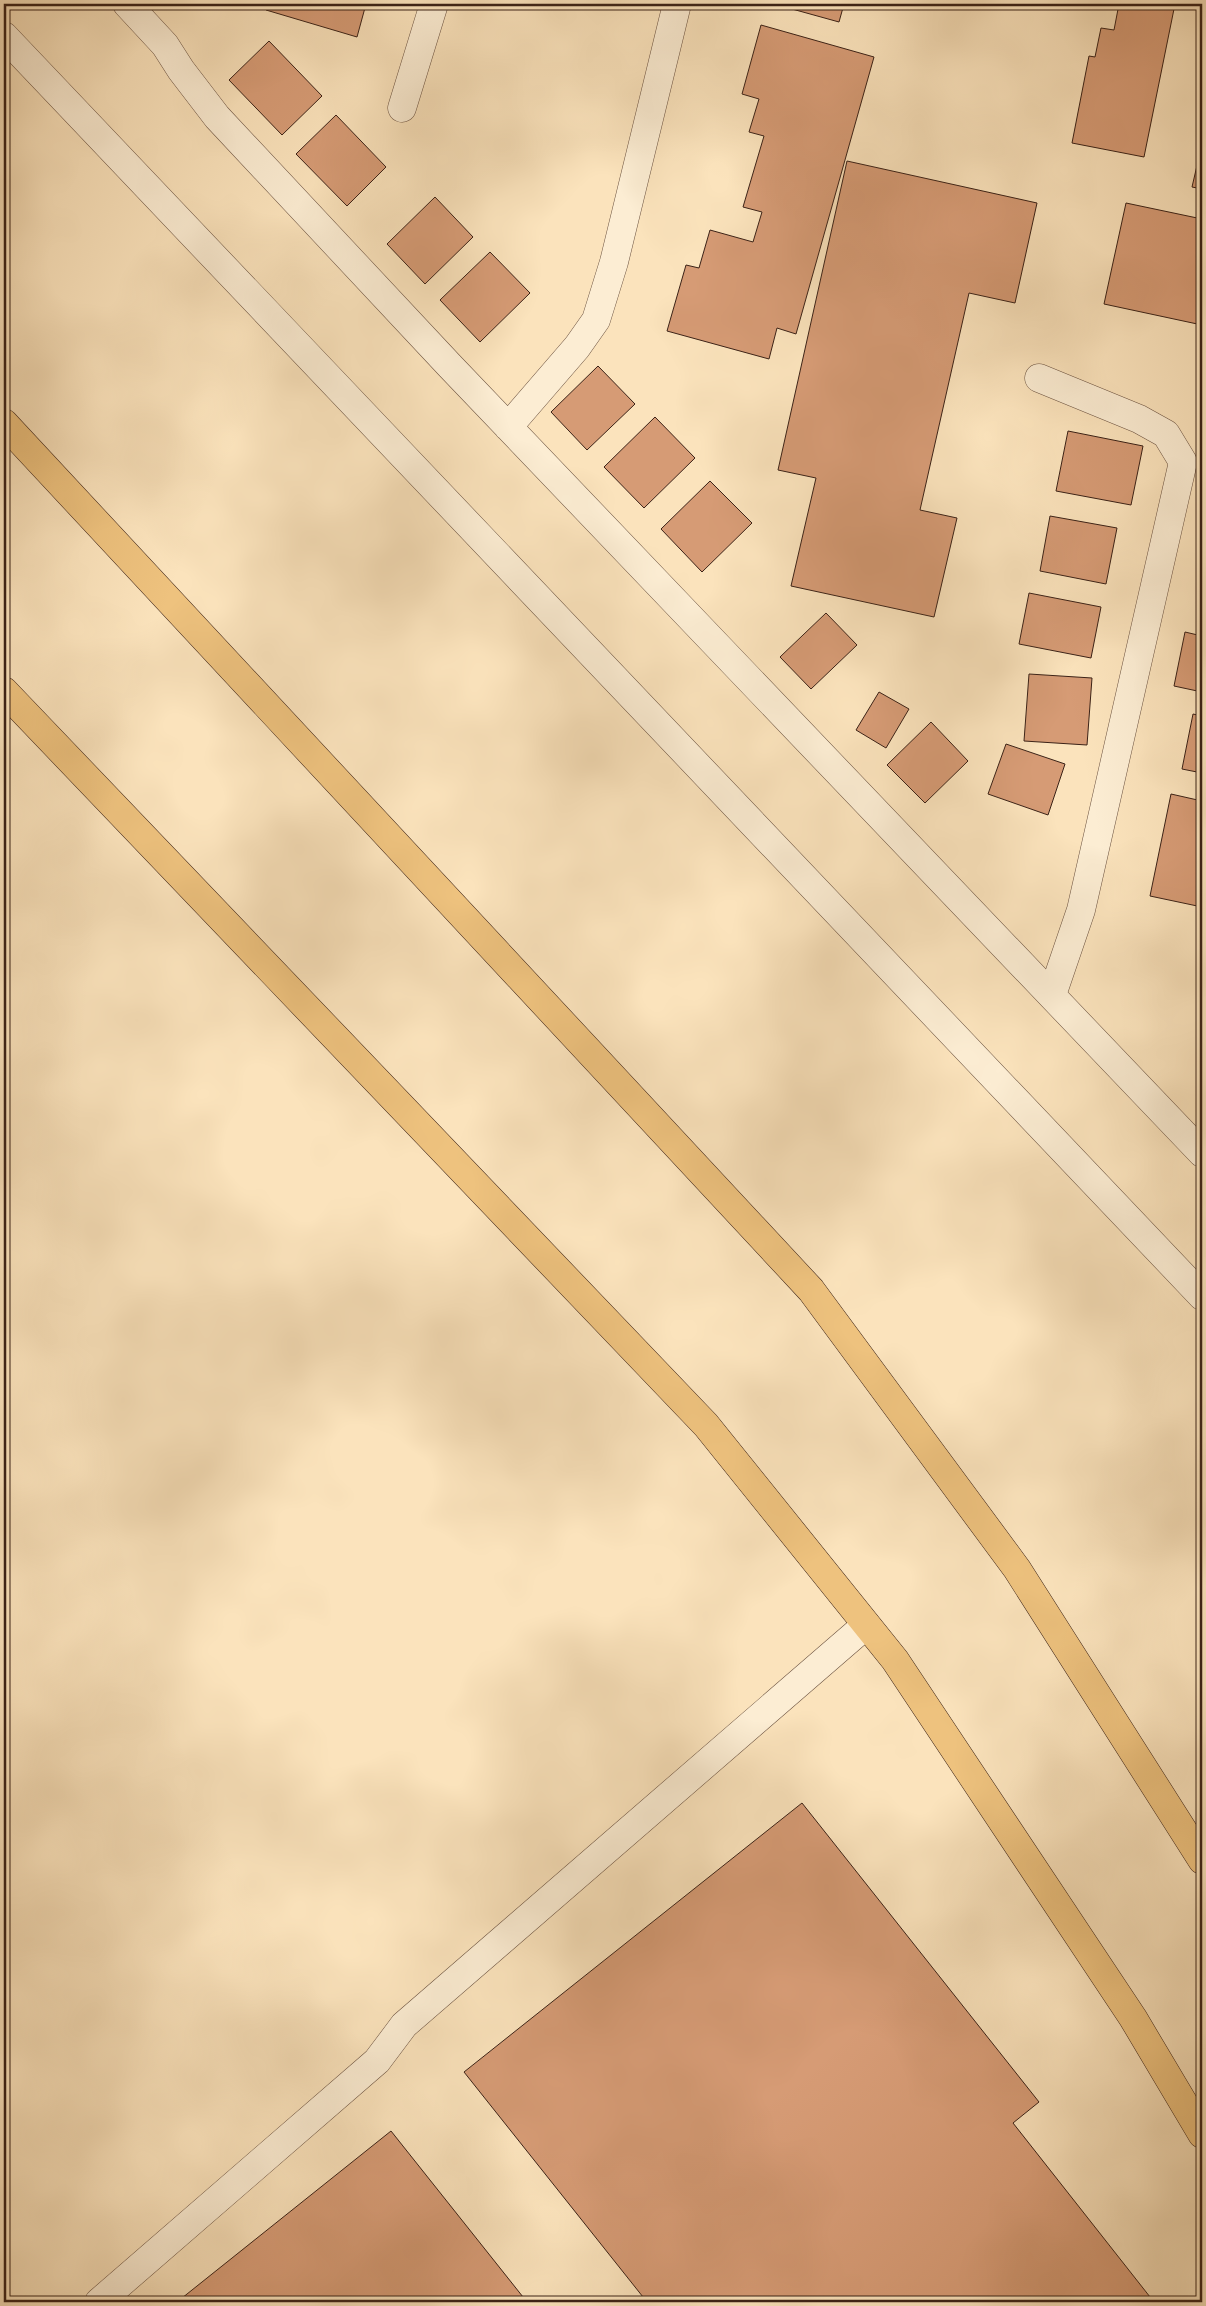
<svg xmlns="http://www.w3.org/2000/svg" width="1206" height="2306" font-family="'Old Standard TT',serif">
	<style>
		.building { fill: #d69b75; stroke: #3b2217 }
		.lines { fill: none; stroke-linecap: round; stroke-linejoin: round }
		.minor-casing { stroke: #6b5240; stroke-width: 29 }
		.major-casing { stroke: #3b2217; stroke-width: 29 }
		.minor { stroke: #fcedd3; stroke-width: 28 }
		.major { stroke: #eec27e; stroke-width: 28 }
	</style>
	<rect width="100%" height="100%" fill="#fbe3bc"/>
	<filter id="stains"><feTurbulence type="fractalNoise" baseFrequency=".004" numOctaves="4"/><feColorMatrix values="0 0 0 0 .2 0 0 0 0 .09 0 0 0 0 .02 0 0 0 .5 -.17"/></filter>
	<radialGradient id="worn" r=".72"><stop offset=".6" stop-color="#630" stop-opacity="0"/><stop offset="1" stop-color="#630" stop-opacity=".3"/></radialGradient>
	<path class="building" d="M268,4h98l-9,33 -91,-27z
		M774,4h70l-5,18z
		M1119,4h56l-31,153 -72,-14 17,-87 6,1 6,-29 13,2z
		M761,25l113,32 -78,277 -19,-6 -8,31 -102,-28 19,-66 13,3 11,-38 43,12 9,-30 -19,-5 21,-71 -15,-4 10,-33 -17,-5z
		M269,41l53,55 -40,39 -53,-55z
		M336,115l50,52 -39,39 -51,-52z
		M1202,144v45l-10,-2z
		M847,161l190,42 -22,100 -46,-10 -49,217 37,8 -23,99 -143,-31 25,-108 -38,-8z
		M435,197l38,40 -48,47 -38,-40z
		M1126,203l76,16v106l-98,-21z
		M490,252l40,41 -50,49 -40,-42z
		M598,366l37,38 -48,46 -36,-38z
		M655,417l40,41 -51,50 -40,-41z
		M1068,431l75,15 -12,59 -75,-14z
		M710,481l42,42 -50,49 -41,-43z
		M1050,516l67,12 -11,56 -66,-13z
		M1029,593l72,14 -10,51 -72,-14z
		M826,613l31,32 -46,44 -31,-32z
		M1185,632l17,4v56l-28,-6z
		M1029,674l63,4 -5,67 -63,-4z
		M879,692l30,17 -23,39 -30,-18z
		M1193,714l9,2v57l-20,-4z
		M931,722l37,39 -43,42 -38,-38z
		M1006,744l59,20 -17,51 -60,-21z
		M1171,794l31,7v106l-52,-11z
		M802,1803l237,299 -26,21 141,179h-507l-183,-230z
		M391,2131l136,171h-350z"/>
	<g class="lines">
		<g class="minor-casing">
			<path id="minor" d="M127,4l38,41 16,25 36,47 233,249 752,787
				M4,36l1198,1260
				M402,108l32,-104
				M1039,378l100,41 27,15 17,28 -102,448 -29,85
				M508,427l69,-80 19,-27 18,-58 63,-258
				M99,2302l278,-241 27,-36 462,-400"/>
		</g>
		<g class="major-casing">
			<path id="major" d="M4,423l807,867 206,279 185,291
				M4,691l702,734 189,235 238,358 69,116"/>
		</g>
		<use href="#minor" class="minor"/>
		<use href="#major" class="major"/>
	</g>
	<rect width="1206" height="2306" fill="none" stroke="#fbe3bc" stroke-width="20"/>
	<rect x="5" y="5" width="1196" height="2296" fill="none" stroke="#3b2217" stroke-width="2.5"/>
	<rect x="10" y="10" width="1186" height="2286" fill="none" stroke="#3b2217"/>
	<rect width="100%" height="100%" filter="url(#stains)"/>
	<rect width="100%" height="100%" fill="url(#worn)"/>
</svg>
